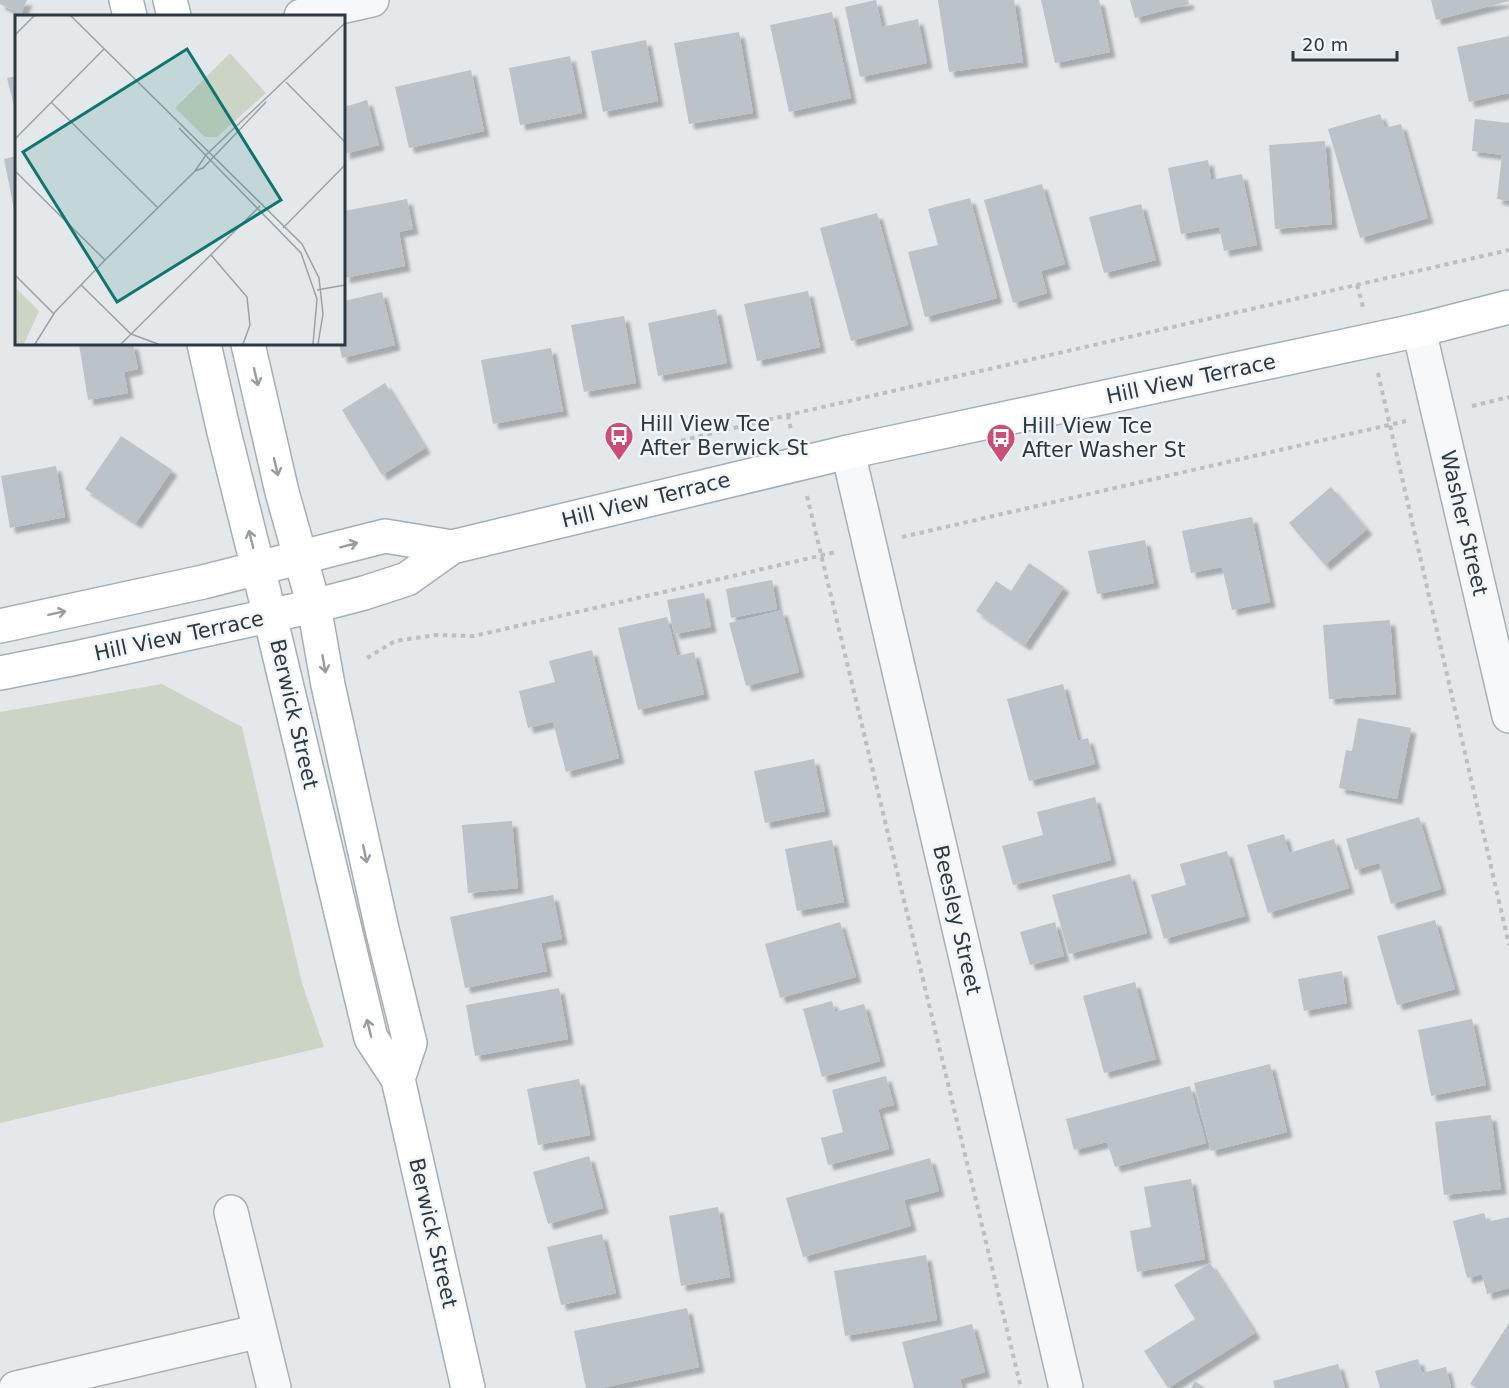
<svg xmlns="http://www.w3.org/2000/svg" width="1509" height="1388" font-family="'DejaVu Sans',sans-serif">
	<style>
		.green { fill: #ccd5c5 }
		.building { fill: #bbc2c8; filter: url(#shadow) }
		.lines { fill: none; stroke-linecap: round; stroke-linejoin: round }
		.minor-casing { stroke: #a9b0b5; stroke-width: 36 }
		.major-casing { stroke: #a3afb7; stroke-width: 36 }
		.path { stroke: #b9bfc2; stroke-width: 4; stroke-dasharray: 4.5 4.5; stroke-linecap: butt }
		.minor { stroke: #f6f8f9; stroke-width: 33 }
		.major { stroke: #fff; stroke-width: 33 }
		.oneway { stroke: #969ca1 }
		.labels { text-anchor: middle; stroke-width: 5; stroke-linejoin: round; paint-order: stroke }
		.street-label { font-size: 21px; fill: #2c3943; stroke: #f3f6f8 }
		.poi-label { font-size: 21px; fill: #2c3943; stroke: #f3f6f8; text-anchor: start }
		.inset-road { fill: none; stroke: #9aa2a8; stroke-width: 1.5 }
		.view { fill: #0f766e; fill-opacity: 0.15; stroke: #0f766e; stroke-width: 3 }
		.inset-edge { fill: none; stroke: #2c3943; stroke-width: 3 }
	</style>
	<defs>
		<filter id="shadow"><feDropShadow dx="5.5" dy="5.5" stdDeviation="1.5" flood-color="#0004"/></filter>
	</defs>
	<rect width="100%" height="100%" fill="#e4e8eb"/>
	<path class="green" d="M162,684l80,43 60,256 22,64 -324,76v-411z"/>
	<path class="building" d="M0,0h27l-6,14 -21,-10z
		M876,0l6,27 36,-8 9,44 -67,14 -15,-70z
		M938,0h76l9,62 -74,10z
		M1041,0h58l11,52 -55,11z
		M1130,0h58l1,4 -54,14z
		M1431,0h78v1l-73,19z
		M832,12l19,86 -62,14 -19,-87z
		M739,32l14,81 -64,11 -15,-81z
		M1509,36v57l-40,9 -12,-55z
		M646,40l12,61 -55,11 -12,-61z
		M570,56l12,57 -62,12 -11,-57z
		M471,70l13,61 -75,17 -14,-61z
		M16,76v38l-9,-36z
		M367,100l12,45 -35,9v-47z
		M1380,114l5,14 16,-4 27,94 -68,20 -32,-109z
		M1475,119l34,4v78l-12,-2 5,-44 -30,-4z
		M1325,141l7,83 -57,5 -6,-84z
		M16,156v59h-1l-11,-56z
		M1208,160l3,20 31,-6 15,71 -33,6 -5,-24 -38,7 -13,-66z
		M1042,184l23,80 -24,7 6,22 -34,10 -29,-103z
		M970,198l27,100 -72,19 -17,-65 30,-7 -10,-36z
		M407,199l6,30 -14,3 6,34 -61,12v-67z
		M1141,204l15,56 -52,13 -15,-56z
		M877,213l31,112 -57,16 -31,-113z
		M808,291l12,56 -63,14 -13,-57z
		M382,292l13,53 -53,13 -3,-14h5v-43z
		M716,309l11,54 -69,13 -10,-53z
		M624,316l12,67 -52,9 -13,-67z
		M79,344h54l5,25 -14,3 4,21 -40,7z
		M551,348l12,63 -70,13 -12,-64z
		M385,383l40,65 -43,27 -40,-65z
		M121,436l51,34 -36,53 -51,-34z
		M56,466l9,51 -55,11 -9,-52z
		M1331,487l36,42 -42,36 -36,-42z
		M1252,517l18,85 -38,8 -10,-43 -31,6 -9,-42z
		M1145,540l9,43 -57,11 -9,-43z
		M1029,563l35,24 -39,58 -49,-34 20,-30 15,10z
		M772,580l5,29 -46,9 -5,-29z
		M704,593l7,34 -37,7 -7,-34z
		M782,610l17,62 -53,14 -17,-63z
		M667,617l10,39 17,-4 10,42 -66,16 -20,-82z
		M1390,620l6,74 -67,5 -6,-74z
		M592,650l27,108 -53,14 -13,-50 -25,6 -9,-37 36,-9 -6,-21z
		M1063,684l15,57 10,-3 7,26 -66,17 -22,-82z
		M1358,718l53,10 -14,71 -58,-11 7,-38 6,1z
		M814,759l11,52 -60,12 -11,-52z
		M1095,797l16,63 -98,25 -11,-39 41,-11 -6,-23z
		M1419,817l22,72 -50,15 -12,-41 -24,7 -9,-31z
		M512,821l6,67 -50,5 -6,-68z
		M1284,834l5,19 45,-14 15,49 -81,25 -21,-68z
		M832,840l12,62 -47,9 -12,-62z
		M1227,851l18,65 -81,23 -13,-44 35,-10 -6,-21z
		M1130,874l17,59 -78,21 -17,-59z
		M553,895l9,44 -21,4 6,28 -82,17 -15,-71z
		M1435,920l20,69 -58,16 -20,-69z
		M840,922l16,55 -76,21 -15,-54z
		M1055,922l9,34 -34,9 -10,-33z
		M1342,971l5,32 -43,8 -6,-32z
		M1135,982l21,77 -52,14 -21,-77z
		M559,988l9,51 -93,17 -9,-51z
		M832,1001l3,11 29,-8 16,57 -58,16 -19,-68z
		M1472,1019l14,66 -55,11 -13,-66z
		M1270,1064l17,68 -76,19 -17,-68z
		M886,1076l8,29 -16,4 11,40 -61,16 -7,-27 22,-6 -11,-42z
		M579,1079l11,56 -52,10 -11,-56z
		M1190,1086l16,57 -91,24 -8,-25 -33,8 -8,-31z
		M1491,1115l10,74 -57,6 -9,-73z
		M589,1156l14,52 -55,16 -15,-52z
		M930,1158l9,33 -35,9 7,26 -108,31 -17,-59z
		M1191,1179l14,80 -68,13 -7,-41 21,-4 -7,-40z
		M718,1207l12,70 -49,9 -12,-70z
		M1484,1213l3,9 22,-5v71l-22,6 -5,-20 -15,4 -14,-57z
		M602,1234l14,59 -55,12 -14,-58z
		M926,1255l11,65 -92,16 -11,-65z
		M1210,1263l45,70 -87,55 -24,-37 51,-32 -21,-34z
		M687,1308l12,59 -98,21h-15l-12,-57z
		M1509,1323v65h-33l-6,-4z
		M972,1324l13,48 -25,7 3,9h-49l-12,-46z
		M1418,1359l4,14 24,-6 5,21h-71l-5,-17z
		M1338,1364l7,24h-70l-2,-7z
		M1195,1381l10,7h-14z"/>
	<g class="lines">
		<g class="minor-casing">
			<path id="minor" d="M301,16l71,-16
				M1419,330l90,386
				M848,452l218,936
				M231,1212l43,176
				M16,1388l244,-57"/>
		</g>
		<g class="major-casing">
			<path id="major" d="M126,0l4,16
				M170,0l4,16
				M204,344l20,88 46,184 101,422 27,41 70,309
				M248,344l34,148 32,114 14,79 54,244 28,114 -12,36
				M0,626l203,-44 182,-46 67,11
				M0,673l76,-15 238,-52 50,-13 43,-14 45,-32 396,-95 571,-122 90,-23"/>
		</g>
		<path class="path" d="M1357,285l6,22
			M1378,373l131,572
			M1472,406l37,-9
			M788,415l3,15
			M655,447l133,-32 721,-165
			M807,496l214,892
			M902,537l504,-116
			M367,658l28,-17 41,-6 38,1 362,-84"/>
		<use href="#minor" class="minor"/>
		<use href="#major" class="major"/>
	</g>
	<defs><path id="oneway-shaft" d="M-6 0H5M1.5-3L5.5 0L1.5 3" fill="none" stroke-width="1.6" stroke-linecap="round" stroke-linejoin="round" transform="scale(1.5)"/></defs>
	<g class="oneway">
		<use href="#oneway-shaft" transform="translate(256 377) rotate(77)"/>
		<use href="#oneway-shaft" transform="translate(276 467) rotate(77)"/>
		<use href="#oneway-shaft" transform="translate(251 539) rotate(-104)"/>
		<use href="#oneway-shaft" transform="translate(349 545) rotate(-15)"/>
		<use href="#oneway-shaft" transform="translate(57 613) rotate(-12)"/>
		<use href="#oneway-shaft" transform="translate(324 664) rotate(80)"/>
		<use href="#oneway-shaft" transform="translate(365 854) rotate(78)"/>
		<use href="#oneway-shaft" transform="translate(369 1028) rotate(-104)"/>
	</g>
	<defs>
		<g id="bus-pin" transform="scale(1.5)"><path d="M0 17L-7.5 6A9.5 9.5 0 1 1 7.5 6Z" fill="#cb4e79" stroke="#f3f6f8"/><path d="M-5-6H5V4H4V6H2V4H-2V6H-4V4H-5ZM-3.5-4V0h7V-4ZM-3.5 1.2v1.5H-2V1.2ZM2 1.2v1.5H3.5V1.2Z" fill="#fff"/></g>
	</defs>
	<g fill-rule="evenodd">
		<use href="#bus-pin" x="619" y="436"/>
		<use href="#bus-pin" x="1001" y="438"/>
	</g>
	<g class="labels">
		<g class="street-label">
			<text transform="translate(1191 379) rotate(-12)" y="7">Hill View Terrace</text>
			<text transform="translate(646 500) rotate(-14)" y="7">Hill View Terrace</text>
			<text transform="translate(1464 523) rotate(77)" y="7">Washer Street</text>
			<text transform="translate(179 636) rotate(-12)" y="7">Hill View Terrace</text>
			<text transform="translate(294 714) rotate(77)" y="7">Berwick Street</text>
			<text transform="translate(957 920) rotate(77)" y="7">Beesley Street</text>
			<text transform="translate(433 1233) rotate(77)" y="7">Berwick Street</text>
		</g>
		<g class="poi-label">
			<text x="640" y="431">Hill View Tce<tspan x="640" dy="24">After Berwick St</tspan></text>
			<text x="1022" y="433">Hill View Tce<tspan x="1022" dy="24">After Washer St</tspan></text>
		</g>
	</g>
	<g transform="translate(15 15)">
		<rect width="330" height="330" fill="#e4e8eb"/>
		<path d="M215,38l36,40 -49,44h-12l-30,-29zM0,272l24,24 -15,33h-9z" fill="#ccd5c5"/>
		<path class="inset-road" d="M56,1l231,228 17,34 4,36 -5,30M0,20l19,-19M271,67l59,60M36,87l107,106M164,113l122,125 16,46 -4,45M0,124l89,-90M0,156l90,89M180,156l8,-3 63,-66M268,213l62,-63M196,240l36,42 3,28 -7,19M0,260l39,39M66,270l50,49 27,10M302,275l28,-5M20,329l20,-32 50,-52 90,-89 11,-16 139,-132M106,329l139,-138"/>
		<path class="view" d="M172,34l94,151 -164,102 -94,-150z"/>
		<rect width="330" height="330" class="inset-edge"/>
	</g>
	<path d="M1293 51v9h104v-9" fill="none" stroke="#2c3943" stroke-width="3"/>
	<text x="1302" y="51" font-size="18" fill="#2c3943" stroke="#f3f6f8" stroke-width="4.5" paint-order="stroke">20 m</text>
</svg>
